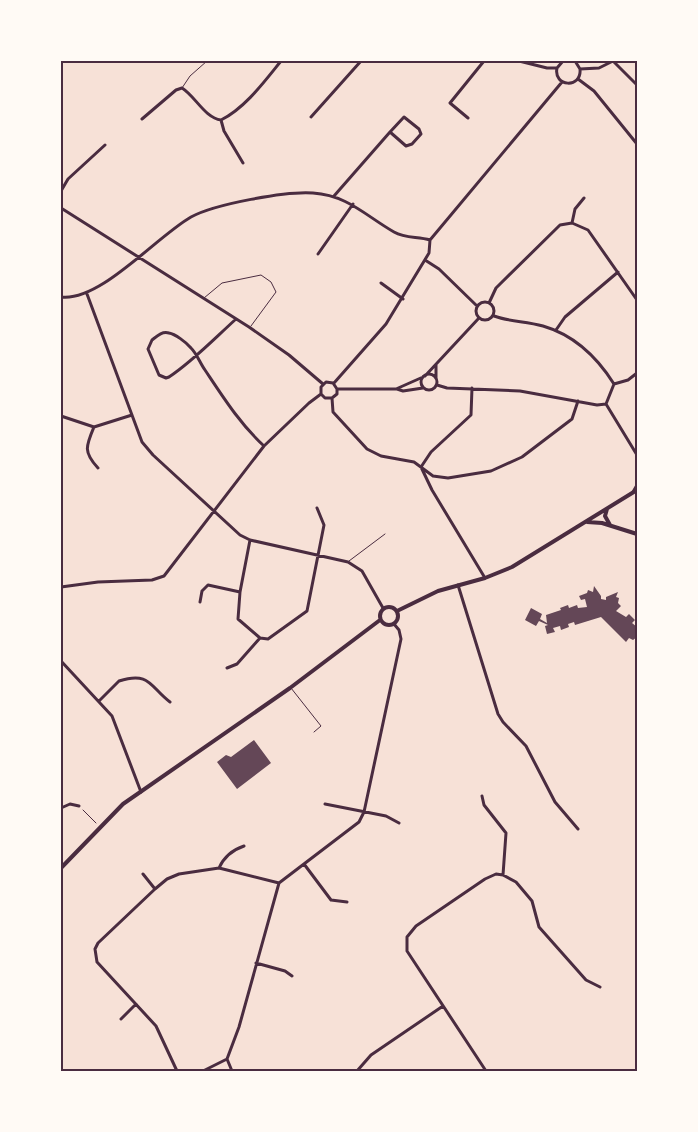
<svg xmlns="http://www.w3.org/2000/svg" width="698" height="1132" font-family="'Public Sans',sans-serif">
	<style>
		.building { fill: #644757 }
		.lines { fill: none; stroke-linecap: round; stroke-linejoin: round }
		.path { stroke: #4a2c40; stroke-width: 1 }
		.service { stroke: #4a2c40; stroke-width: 1 }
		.minor { stroke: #4a2c40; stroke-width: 3 }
		.tertiary { stroke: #4a2c40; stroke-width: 4 }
		.neatline { fill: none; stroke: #4a2c40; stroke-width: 2 }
	</style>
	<rect width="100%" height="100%" fill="#f7e1d7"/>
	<path class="building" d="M594,586l7,10v3l5,1v-3l12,-5 -2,5 3,1 -1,5 3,3 -5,5 10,6 3,-3 6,6 -3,3 5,4 -2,5 2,5 -4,3 -4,-2 -3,4 -25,-25 -26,8 -1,-3 -6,2 1,3 -8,3 -1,-4 -7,2 2,4 -8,2 -2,-8 3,-1 -9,-4 -3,5 -11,-6 6,-12 11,6 -2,5 7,4 -1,-8 15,-5 -1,-2 8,-3 1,3 8,-3 1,3 9,-1 -2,-8 -4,1 -2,-4 8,-3 1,-3 5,2z
		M254,740l17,23 -34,26 -20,-27 9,-7 5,2z"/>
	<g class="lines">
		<path class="path" d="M83,810l13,13"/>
		<path class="service" d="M182,88l8,-12 17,-15
			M204,298l18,-15 39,-8 10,7 5,10 -25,34
			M349,561l36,-27
			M291,688l30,38 -7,6"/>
		<path class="minor" d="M519,61l28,7h10
			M563,61l-6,7c-4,19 25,21 23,1l-5,-8
			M61,63l2,-2
			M580,69l19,-1 14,-7 24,24
			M578,79l16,12 43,53
			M311,117l50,-56
			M468,118l-18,-15 34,-42
			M142,119l34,-29 6,-2c13,8 23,30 39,32 24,-12 43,-38 60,-59
			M221,120l3,11 19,32
			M61,191l7,-12 37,-34
			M334,196l56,-64 14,-15 15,12 2,5 -9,10 -6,2 -16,-14
			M61,208l188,119 40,28 34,29
			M572,223l3,-14 9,-11
			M430,240l132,-158
			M318,254l35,-50
			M425,260l14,9 38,37
			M381,283l22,16
			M87,294l55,148 11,13 87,80 10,5 98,22 14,9 21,37
			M61,297c39,5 95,-60 130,-80 24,-13 95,-26 122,-24 34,2 53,23 81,39 12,7 24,4 36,8
			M476 311a9 9 0 1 1 18 0a9 9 0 1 1-18 0Z
			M489,303l7,-15 64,-63 12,-2 16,7 49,70
			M494,316c16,6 32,5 49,10 31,9 54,31 71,58
			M236,319c-21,19 -44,43 -67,58l-3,1 -7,-3 -11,-26 4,-9c5,-4 10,-9 17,-7 6,1 17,9 22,15 6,6 9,15 14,22 18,27 35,54 59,76
			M556,330l9,-13 53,-45
			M421 382a8 8 0 1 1 16 0a8 8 0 1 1-16 0Z
			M425,376l54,-58
			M436,378v-13
			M334,383l52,-59 43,-71 1,-13
			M437,385l10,3 73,3 77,14 9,-1 31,51
			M472,388l-1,27 -40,37 -10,15 11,23 53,88
			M337,389h59l27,-12
			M397,389l6,2 20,-3
			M321,394v-7l5,-5 7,1 4,6
			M321,394l4,4h7l5,-4v-5
			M332,398l1,14 34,37 14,7 33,6 19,14 15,2 43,-7 31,-14 50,-38 6,-18
			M606,404l8,-20 14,-4 9,-7
			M61,416l33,11 38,-12
			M94,427c-8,19 -11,25 4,41
			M633,492l4,-7
			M250,540l-10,52 -2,27 22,19 8,1 39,-28 17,-86 -7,-17
			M458,585l40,129 5,8 23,24 29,56 23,27
			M61,587l37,-5 54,-2 12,-4 100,-130 45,-43 12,-9
			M200,602l2,-11 6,-6 32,7
			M61,661l51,55 29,76
			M227,668l10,-4 23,-26
			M99,701l20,-20c31,-10 31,6 51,21
			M482,796l2,9 22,28 -3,42
			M325,804l61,12 13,7
			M61,808l9,-4 9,2
			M304,864l27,36 16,2
			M219,868c5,-11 13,-18 25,-22
			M143,874l12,15
			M256,963l29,8 7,5
			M121,1019l15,-15
			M177,1071l-21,-45 -59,-64 -2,-13 3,-6 57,-54 12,-10 12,-5 40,-6 60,15
			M203,1071l24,-12
			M232,1071l-5,-12 12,-32 40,-144 80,-61 5,-10 37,-173 -2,-9 -5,-6
			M357,1071l14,-16 72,-49
			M486,1071l-79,-120v-14l9,-11 69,-47 11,-5 7,1 13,7 16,19 7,26 47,53 14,7"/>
		<path class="tertiary" d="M607,509l-2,7 5,9
			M587,522l15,1 35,11
			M380 616a9 9 0 1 1 18 0a9 9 0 1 1-18 0Z
			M397,611l41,-20 47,-13 27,-11 125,-77
			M61,868l62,-64 167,-116 90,-68"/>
	</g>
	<rect width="698" height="1132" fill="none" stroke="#fffaf5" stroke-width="125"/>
	<rect x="62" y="62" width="574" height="1008" class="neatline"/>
</svg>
